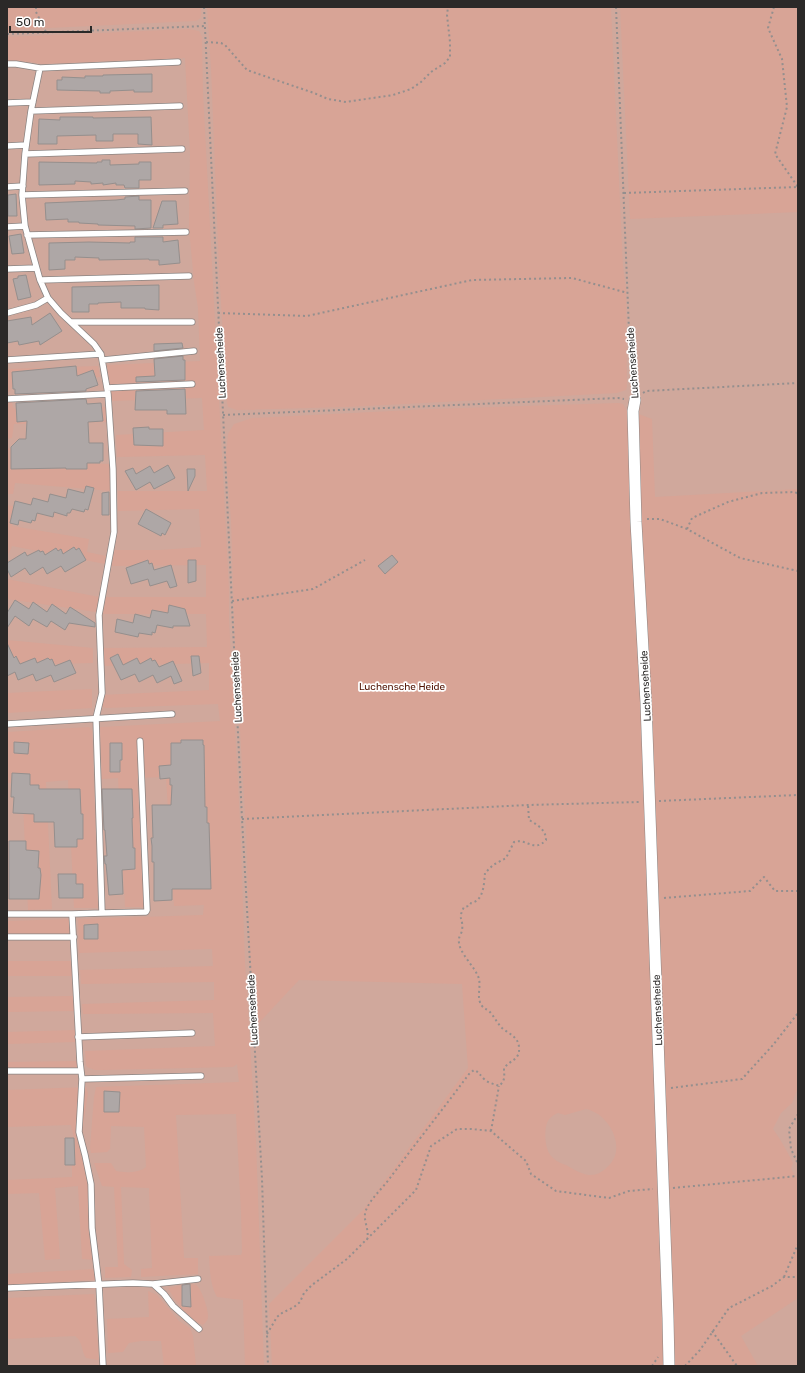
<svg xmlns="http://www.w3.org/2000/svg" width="805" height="1373" font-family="Rubik,sans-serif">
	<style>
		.green { fill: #d0a89c }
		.forest { fill: #d8a496; fill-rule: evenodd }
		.building { fill: #aea7a6; stroke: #958f8d }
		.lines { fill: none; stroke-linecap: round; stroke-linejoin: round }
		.service-casing { stroke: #8a8482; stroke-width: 7 }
		.minor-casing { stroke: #8a8482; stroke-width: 12 }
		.path { stroke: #948f8e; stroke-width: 2; stroke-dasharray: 2 3; stroke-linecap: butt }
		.service { stroke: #fff; stroke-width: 5.5 }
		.minor { stroke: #fff; stroke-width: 11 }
		.labels { text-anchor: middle; stroke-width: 3.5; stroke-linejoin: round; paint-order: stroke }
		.street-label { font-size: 10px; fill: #2b2928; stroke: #fff }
		.park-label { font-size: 10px; fill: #4f1202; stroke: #fff }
	</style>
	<rect width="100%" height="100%" fill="#e5dedc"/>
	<path class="green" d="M7,7h791v1359h-791z"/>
	<path class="forest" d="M7,7h194c0,7 2,12 -6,14l-188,9z
		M207,7h404l12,260 3,23 1,97 -1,3 -9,3 -270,14 -110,3 -9,-3 -1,-4 -8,-134 -8,-201z
		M620,7h178v205l-168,7z
		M189,29l10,2 3,6 1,55 26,498v30l11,201 5,141 11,179 8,225h-19l-2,-66 -26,-3c-7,-13 -7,-26 -8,-41l32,-1 1,-3 -1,-39 -5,-99 -60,1 8,143h14v16l-57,3v-8l11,-1 -3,-80 -28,-1 3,77 8,6 -1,7 -26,1v-11h13l-4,-80 -12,-1 -8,-23h17l5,8c8,2 24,2 30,-4l-2,-40 -33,-1 -1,23 -3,3 -16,1 -1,-5 4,-51 2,-10 143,-5 -2,-18 -4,3 -130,3h-8l-8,-3 -1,-2 -1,-14 130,-5 -2,-33 -130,1 -1,-10 132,-4v-18l-133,2 -1,-14 133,-4 -1,-17 -133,4 -1,-34 125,-4 1,-10 -30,1 -8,-129 -29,1 7,129h-19l-7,-129 -16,1 -2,-52 120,-6 -2,-17 -112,4 -5,-2v-11l108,-5v-27l-108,3v-18l106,-1 -1,-33h-103l3,-17h100v-32l-94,1 2,-16h46l41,-3 -2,-38 -81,2v-20h89l-2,-36 -88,2 -1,-22 88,-5 -2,-32 -90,3 -5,-36 93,-4 -2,-53 -4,-26 -5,-54 1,-75 -5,-95 -143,6 -12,-2 -23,-1v-24z
		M98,366l2,11 -86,6 -5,9h-2v-23z
		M11,398l2,9 2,2 91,-2 1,15 -93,2 -2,14 -5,1v-40z
		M619,403l4,1 6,11 38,951h-395l-3,-62 94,-94 105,-142 -6,-84 -163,-4 -43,46 -6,-69 -4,-127 -11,-184 -4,-126 -5,-64 2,-22 6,-10 18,-6 179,-9zM586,1109c20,4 35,29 29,47 -4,10 -15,20 -26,19 -8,-1 -16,-6 -23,-10 -6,-2 -13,-5 -17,-12 -4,-7 -5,-22 -2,-30 2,-5 6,-8 11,-10l7,2z
		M636,413l16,6 3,78 143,-8v598l-6,16 -11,10 -8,16c8,11 14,22 20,34l-2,6 7,11v118l-57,38 17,30h-86z
		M7,448l6,1 4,12 93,3 1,27 -96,-8 -2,11h-6z
		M7,505l6,1 -1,20 77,13 -2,13 19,4 -1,8 -93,-18 -4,9h-1z
		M7,579l92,18 -3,15 -89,-13z
		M7,640l86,8v15l-86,2z
		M92,689v19l-85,5v-20z
		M89,727l3,4 6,177h-24l-6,-128 -22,2 6,127 -24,1 -6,-127h-15v-51z
		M69,919l1,19 -63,1v-18z
		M7,961h64l1,15h-65z
		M73,996l1,15 -67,1v-15z
		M75,1030v12l-68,2v-12z
		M77,1061v9l-70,3v-11z
		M86,1087l2,6 -7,47 8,34 6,86 -13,-1 -4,-73 -23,2 5,71 -15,1 -6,-67 -32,1v-14l65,-3v-12h2v-27l-3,-13 -64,2v-37z
		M95,1269v11l-88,5v-11z
		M183,1285c4,0 9,-1 13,0 5,2 13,26 12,32 0,3 -2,5 -5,8 -13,-5 -29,-25 -35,-37z
		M148,1291l9,4 22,26 11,7 3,8 3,30h-32l-3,-25h-20l-12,2 -6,9 -15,1 -1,-34 42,-2z
		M94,1294l5,66 -13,-2c-5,-8 -3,-16 -11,-22l-68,3v-41z"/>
	<path class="building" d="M152,74v18h-18v-2l-24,1v2h-10v-2l-43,-1v-10h5v-3l23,1v-2h18v-1z
		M60,117h33v1l58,-1 1,28 -14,-1v-10h-25v7h-17v-6l-39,1v8h-19l1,-25 21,1z
		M102,160h8v5l29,-1v-2h12v18h-12v8h-14l-1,-3h-8v-2l-13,2v-2l-12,1v-2l-16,-1v3l-36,1v-23l58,1v-1h5z
		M16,194l1,22h-9v-21z
		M139,196v4h12v28l-16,1v-3l-37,-1v-1l-19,-1v-1h-11v-3l-22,1 -1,-17 71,-3 9,-1v-2z
		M162,201h14l2,23 -15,1v3h-10z
		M21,234l3,19 -12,1 -3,-18z
		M135,237h28v5l15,-2 2,23 -21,2v-5h-10v-1l-50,1v-2l-24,-1v3h-10v9l-16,1v-27l40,-1 41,1v-1h5z
		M26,275l5,22 -13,3 -5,-21 5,-1v-2z
		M159,285v25l-14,-1v-1h-24v-6l-23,1v1h-9v8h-17v-25z
		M50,313l12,18 -22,14 -1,-4 -20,4 -1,-4 -11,2v-22l24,-4 1,8z
		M182,343l1,5 -29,3v-7z
		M183,356v4h2v20l-49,2v-5l19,-1 -1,-17z
		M76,366l1,10 16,-6 5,15 -12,4v2l-71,3v-5h-2l-1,-17z
		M185,389l1,25h-19v-4h-32l1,-19z
		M86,399l1,5 14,-1 2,18 -15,1 1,21h14v18h-3v2h-13v6h-21v-1l-55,1v-22l8,-8h7l1,-18 -10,1 -1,-19z
		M149,427v2h14v17l-29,-1 -1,-17z
		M168,465l7,13 -21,11 -4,-7 -14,8 -11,-19 8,-3 3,6 14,-8 4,7z
		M187,469h8v7l-7,15z
		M86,486l8,2 -6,22 -3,-1 -1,3 -12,-3 -2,4h-3v3l-13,-4 -1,5 -16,-4 -2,8 -3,-1 -1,3 -12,-3 -1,5 -8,-2 5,-22 16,4 2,-7 15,4 2,-8 16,4 2,-9 16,4z
		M109,492v23h-7v-22z
		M146,509l25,14 -6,12 -3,-2 -1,3 -23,-12z
		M74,547l2,3 3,-2 7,12 -21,12 -4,-6 -14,8 -4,-7 -13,8 -5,-7 -14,9 -4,-8v-6l18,-11 2,4 12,-6 1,2 3,-1 2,4 11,-7 2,3 3,-2 2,5z
		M392,555l6,7 -13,12 -7,-8z
		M148,560l1,4 3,-1 2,7 17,-5 6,21 -7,2 -3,-7 -17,5 -2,-7 -17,5 -5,-16z
		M188,560h8v21l-8,2z
		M15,600l14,9 4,-7 14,10 5,-8 14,10 4,-7 25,16v4l-26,-4 -4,7 -14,-9 -4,6 -14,-8 -4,7 -14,-10 -8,12v-15z
		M169,605l16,4 5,17h-17v2l-16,-3 -2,8 -3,-1v3l-13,-2 -1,4 -23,-5 2,-13 16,4 2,-9 15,4 2,-8 16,3z
		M7,643l7,15 2,-2 4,8 15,-6 2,5 11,-5 2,2 2,-1 3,7 15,-6 6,13 -22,9 -3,-7 -15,6 -3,-7 -15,6 -3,-8 -8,4z
		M118,654l5,11 14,-7 3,6 11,-6 1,3 3,-1 4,7 14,-6 9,20 -8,3 -3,-8 -14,7 -4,-8 -14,7 -4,-8 -14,6 -11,-22z
		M191,656h8l2,17 -8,3z
		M181,740h22v5h1l1,62h2v16h2l2,66h-39v11l-18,1v-39h-2v-16l-1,-8h2l-1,-33h19l1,-20h-2v-7l-10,1 -1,-13 12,-1v-22h10z
		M14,742l15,1 -1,11 -14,-1z
		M110,743h12v17h-2v12h-10z
		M12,773l18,1v11h9v4h41l1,25h2v25h-6v8h-22l-1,-25h-20v-8l-21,-1 1,-16h-3z
		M102,789h30l1,29h-1l1,30h2v21l-13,1 1,24 -14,1 -3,-31h-1l-1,-8h3l-2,-26h-1z
		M9,841h17v9l13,1 -1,17h2l1,7 -2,24h-30z
		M58,874h18v10h7v14h-24z
		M98,924v15h-14v-14z
		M104,1091l16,1 -1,20h-15z
		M65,1138h9l1,27h-10z
		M190,1284l1,23 -9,-1v-21z"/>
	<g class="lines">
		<g class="service-casing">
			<path id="service" d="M7,64h9l24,4 138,-6
				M40,68l-9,43 -6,43 -3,41 3,31 15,54 8,18 13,15 33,31 7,10 7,40 5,75 1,63 -15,83 3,78 -6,25 6,195 -30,1 8,148 2,17 -3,53 6,23 6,29 1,44 7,57 4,81
				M7,103l26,-1
				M31,111l149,-5
				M7,146l19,-1
				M25,154l157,-5
				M7,187l16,-1
				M22,195l163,-4
				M7,227l18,-1
				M27,235l159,-3
				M7,269l29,-1
				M40,280l149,-4
				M7,313l29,-8 12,-7
				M71,322h121
				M7,360l94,-6
				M103,360l91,-9
				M107,388l85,-4
				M7,399l101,-5
				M7,724l165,-10
				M102,913l44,-1 1,-2 -7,-169
				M7,914h65
				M7,937h67
				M78,1037l114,-4
				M7,1071h74
				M82,1079l119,-3
				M153,1284l45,-5
				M7,1288l126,-5 20,1 11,10 9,12 26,23"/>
		</g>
		<g class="minor-casing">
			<path id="minor" d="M635,400l-2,11 3,111 10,181 22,615 1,48"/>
		</g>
		<path class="path" d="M36,7v5l10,20
			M204,7l38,812 20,360 6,187
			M616,7l15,374 2,8
			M774,7l-6,21 14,31 5,48 -12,47 23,33
			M7,34l198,-8
			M206,42l15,1 4,2 22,25 67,23 14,6 18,3 47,-7 18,-6 10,-7 10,-10 14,-9 5,-6v-15l-3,-27 1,-8
			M624,193l174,-6
			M218,313l89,3 165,-36 100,-2 56,15
			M643,393l3,-2 152,-8
			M223,415l395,-17 6,1
			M647,519h13l27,10 53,29 58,13
			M687,529l5,-11 36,-16 34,-9 33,-1 3,2
			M232,601l81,-12 52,-29
			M659,801l139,-6
			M242,819l286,-14 111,-3
			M664,898l86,-7 14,-14 11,14h23
			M671,1088l71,-9 31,-34 25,-32
			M798,1114l-9,15 2,20 7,15
			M491,1131l8,-45
			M673,1188l125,-12
			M367,1240c3,-11 -5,-20 -1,-30 5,-12 16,-21 24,-32 26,-35 53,-69 79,-104l5,-4c5,2 6,5 10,9 4,4 10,5 15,7 7,-6 5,-10 5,-18 6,-8 16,-8 15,-20 0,-11 -10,-14 -17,-20 -5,-5 -8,-12 -13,-17 -3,-2 -5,-3 -7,-5 -6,-8 -1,-18 -3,-27 -3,-12 -22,-27 -20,-40 0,-3 3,-6 3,-9 2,-11 -5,-10 2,-23l5,-1 2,-3c13,-2 13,-20 14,-30l8,-8 13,-7 8,-16c13,-4 20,11 32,-2 0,-10 -8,-15 -17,-20l-1,-15
			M784,1277l14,-33
			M712,1331l25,35
			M267,1334l10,-17 5,-4 12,-6 6,-5 4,-9 8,-8 35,-26 69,-69 15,-44 26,-17h14l20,2 35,30 5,13 25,17 53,7 20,-7 24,-2
			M652,1366l6,-9
			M685,1366l15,-16 29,-42 43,-22 12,-9h14"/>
		<use href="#service" class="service"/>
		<use href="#minor" class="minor"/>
	</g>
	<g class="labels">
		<g class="street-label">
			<text transform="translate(220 363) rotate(-93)" y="4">Luchenseheide</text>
			<text transform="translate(632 363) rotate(-94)" y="4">Luchenseheide</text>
			<text transform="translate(645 686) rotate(-93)" y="4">Luchenseheide</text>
			<text transform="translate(236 687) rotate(-93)" y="4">Luchenseheide</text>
			<text transform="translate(252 1010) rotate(-93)" y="4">Luchenseheide</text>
			<text transform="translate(657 1010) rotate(-92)" y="4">Luchenseheide</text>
		</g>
		<g class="park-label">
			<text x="402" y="690">Luchensche Heide</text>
		</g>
	</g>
	<rect width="805" height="1373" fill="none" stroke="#2b2928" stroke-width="16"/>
	<path d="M10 26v6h81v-6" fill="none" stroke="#2b2928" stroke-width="2"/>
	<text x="16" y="26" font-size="12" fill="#2b2928" stroke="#ffffff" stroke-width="3" paint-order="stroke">50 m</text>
</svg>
